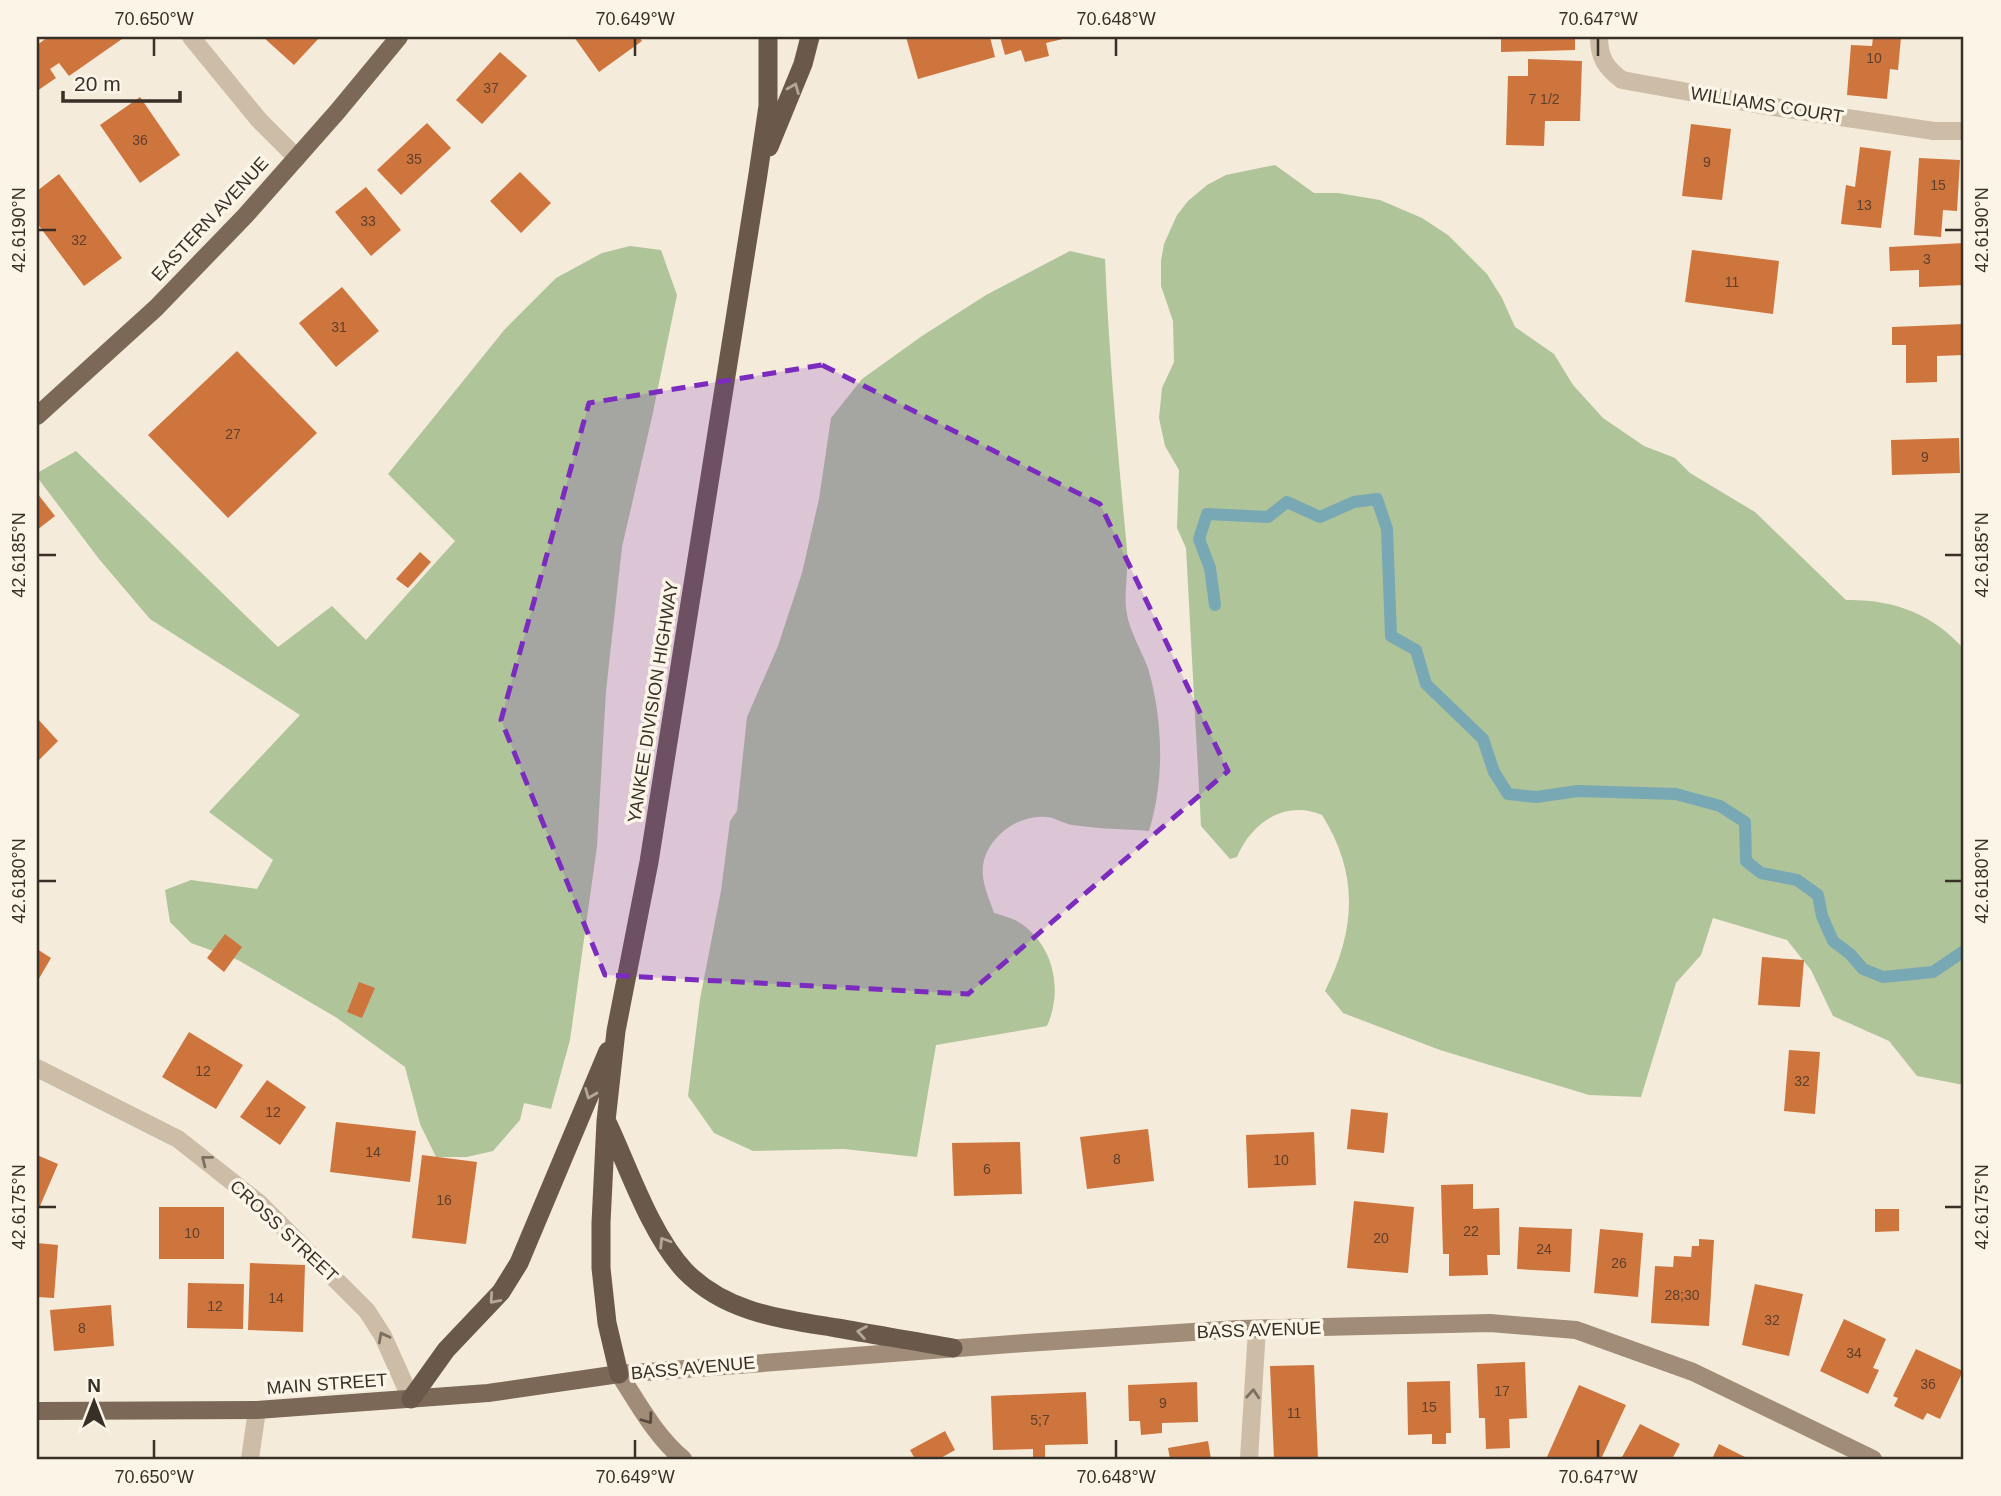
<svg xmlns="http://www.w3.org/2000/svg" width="2001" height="1496" font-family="Helvetica,sans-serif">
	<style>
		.green { fill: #b0c49a }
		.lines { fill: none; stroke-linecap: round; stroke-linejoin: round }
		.stream { stroke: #78a8b3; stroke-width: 12 }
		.building { fill: #ce753e }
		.minor { stroke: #cdbda6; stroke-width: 18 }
		.secondary { stroke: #a08c77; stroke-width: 18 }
		.primary { stroke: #7b6857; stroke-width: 18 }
		.trunk { stroke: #6a594a; stroke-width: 19 }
		.oneway { stroke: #b2a799 }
		.oneway2 { stroke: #7b6f60 }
		.oneway3 { stroke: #574b3f }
		.marked { fill: #7b2cbf; fill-opacity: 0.2; stroke: #7b2cbf; stroke-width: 5; stroke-dasharray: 14 9; stroke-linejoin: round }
		.ticks { fill: none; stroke: #382f27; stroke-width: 2.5 }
		.labels { text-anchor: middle; stroke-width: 7; stroke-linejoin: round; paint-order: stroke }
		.number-label { font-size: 14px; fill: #5e402d }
		.street-label { font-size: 18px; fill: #382f27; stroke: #fbf5e8 }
		.neatline { fill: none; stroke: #382f27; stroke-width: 2.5 }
		.ticks-label { font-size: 18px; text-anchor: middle; fill: #382f27 }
	</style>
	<rect width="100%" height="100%" fill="#f4ebdb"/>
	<path class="green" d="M1275,165l39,28h24l42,7 42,18 26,17 39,39 15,24 13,29 39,27 19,31 30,33 41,28 31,12 15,15 65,39 91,88c47,-1 87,14 118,49v436l-47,-9 -28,-35 -56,-25 -22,-46 -24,-30 -74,-22 -12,37 -25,28 -35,114 -52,-2 -149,-45 -97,-37 -18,-22c31,-62 34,-117 -3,-176 -37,-16 -71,8 -85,42l-7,2 -29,-33 -15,-278 -9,-20 2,-58 -14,-24 -6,-28 3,-30 12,-26 -1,-41 -12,-35v-25l3,-17 13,-29 11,-14 19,-16 19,-10z
		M630,246l31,4 16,45 -25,122 -30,130 -16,144 -9,155 -27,194 -19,69 -27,-6 -4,17 -27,31 -26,6h-31l-16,-33 -15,-57 -68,-49 -99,-58 -47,-17 -21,-21 -5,-32 26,-10 66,9 16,-29 -64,-48 91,-97 -150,-96 -51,-60 -62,-82v-4l39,-22 202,196 54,-41 34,34 89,-99 -67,-67 117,-145 51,-51 46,-25z
		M1070,251l35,8c4,98 13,194 22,291 2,21 -4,44 0,64 2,15 15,38 21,54 15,52 17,111 1,163 -25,-2 -51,-2 -76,-6 -9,-1 -17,-7 -26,-8 -31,-4 -68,26 -64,59 1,12 7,25 11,37 7,2 14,4 21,7 38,21 49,69 32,106l-111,19 -19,112 -73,-8 -91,2 -39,-18 -26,-37 12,-97 21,-108 9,-70 7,-10 10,-94 31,-71 24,-73 17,-74 12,-81 31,-39 60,-43 64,-41z"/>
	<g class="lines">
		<path class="stream" d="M1215,605l-5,-37 -11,-29 8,-25 61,3 19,-15 33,15 34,-15 23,-3 10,30 4,107 25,14 10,34 57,55 11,33 14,22 28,3 42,-6 98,3 44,12 25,16 1,39 15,12 36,7 21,15 4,21 11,25 17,13 13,15 20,8 50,-5 31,-21"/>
	</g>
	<path class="building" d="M48,37h72l2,2 -53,37 -10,-13 -9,6 6,9 -19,13v-46z
		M263,37h57l-26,28z
		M574,37h65l3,4 -43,31z
		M906,37h84l5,20 -77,22z
		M1000,37h67v1l-21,5 3,13 -24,6 -4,-12 -16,5z
		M1501,37h74v13l-74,2z
		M1873,37h28l-3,33 -8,-1 -3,30 -40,-4 4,-50 21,1z
		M500,52l27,24 -45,48 -26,-24z
		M1528,59l54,2 -2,60h-35l-1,25 -38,-1 2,-69h20z
		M140,97l40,58 -40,28 -40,-58z
		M427,123l24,25 -50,47 -24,-25z
		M1691,124l40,5 -9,71 -40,-4z
		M1860,147l31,4 -10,77 -40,-4 5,-39 9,2z
		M1919,158l41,2 -3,51 -14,-1 -2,27 -27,-2z
		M520,172l31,31 -30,30 -31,-32z
		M59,174l63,84 -38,28 -47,-63v-32z
		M366,187l35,43 -30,26 -36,-44z
		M1964,243v42l-45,2v-17l-29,1 -1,-24z
		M1692,250l87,11 -6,53 -88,-12z
		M342,287l37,44 -43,36 -37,-44z
		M1964,324v31l-27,1v26l-31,1v-38h-14v-18z
		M237,351l80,82 -89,85 -80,-83z
		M1959,438l1,35 -68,2 -1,-35z
		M37,493l18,23 -18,14z
		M420,552l11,10 -23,26 -12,-9z
		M37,718l21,23 -21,21z
		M225,934l17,13 -18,25 -17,-14z
		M37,949l14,9 -14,24z
		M1762,957l42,3 -4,47 -42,-2z
		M359,982l16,6 -13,30 -15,-6z
		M189,1032l54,33 -27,44 -54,-32z
		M1789,1050l31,2 -5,62 -31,-3z
		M267,1080l39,27 -26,38 -40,-28z
		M1351,1109l37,4 -4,40 -37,-4z
		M336,1122l80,9 -6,51 -80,-10z
		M1148,1129l6,52 -67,8 -7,-52z
		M1314,1132l2,53 -68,3 -2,-53z
		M1020,1142l2,52 -68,2 -2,-53z
		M37,1155l21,9 -21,49z
		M422,1155l55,7 -11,82 -54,-6z
		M1473,1184v25l26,-1 1,47h-13l1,20 -39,1v-22h-6l-2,-69z
		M1354,1201l60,6 -6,66 -61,-5z
		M159,1207h65v52h-65z
		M1875,1209h24v22l-24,1z
		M1519,1227l53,2 -2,43 -53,-3z
		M1600,1229l43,4 -5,64 -44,-4z
		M1699,1239l15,1 -5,86 -58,-3 4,-57 18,1 1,-11 17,1 1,-11h7z
		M37,1243l21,2 -4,53 -17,-1z
		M250,1263l55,2 -2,67 -55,-2z
		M188,1283l56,1 -1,45 -56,-1z
		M1755,1284l48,10 -14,62 -47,-11z
		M111,1305l3,41 -60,5 -4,-41z
		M1844,1319l42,20 -13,29 6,2 -11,24 -48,-23z
		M1916,1349l47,22 -23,48 -13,-6 -4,7 -29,-14 4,-8 -5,-2z
		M1525,1362l2,56 -18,1 1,29 -24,1 -1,-31h-6l-2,-54z
		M1314,1365l4,94h-44l-4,-93z
		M1450,1381l1,52h-5v11h-14v-10l-24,1 -1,-53z
		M1197,1382l1,40 -36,1v10l-21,2 -1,-14h-11l-1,-36z
		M1579,1385l47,20 -25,54h-48l-6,-2z
		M1086,1392l2,52 -43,1v14h-12v-10l-40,1 -2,-54z
		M1640,1424l40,20 -8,15h-51z
		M945,1431l10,19 -16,9h-24l-5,-9z
		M1208,1441l3,18h-41l-2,-11z
		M1719,1444l30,15h-37z"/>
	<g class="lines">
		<path class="minor" d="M191,37l68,83 38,38
			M1599,37c0,21 7,31 23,43l139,25 173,26h30
			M37,1068l141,71 81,64 108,108 16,25 28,63
			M250,1459l7,-49
			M1249,1459l8,-130"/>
		<path class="secondary" d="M683,1459c-27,-22 -45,-56 -64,-85l406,-31 214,-14 251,-6 86,7 117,42 180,87"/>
		<path class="primary" d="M37,416l119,-108 89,-92 92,-104 62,-75
			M37,1411l220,-1 231,-17 131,-19"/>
		<path class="trunk" d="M769,147l34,-83 7,-27
			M608,1124c21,45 43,111 77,147 41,42 97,48 152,57 39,7 78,13 116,20
			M619,1374l-12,-51 -6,-55v-45l5,-102 10,-90 33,-169 109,-688 10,-68v-69
			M411,1399l35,-49 55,-58 18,-29 89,-212"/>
	</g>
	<defs><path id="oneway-chevron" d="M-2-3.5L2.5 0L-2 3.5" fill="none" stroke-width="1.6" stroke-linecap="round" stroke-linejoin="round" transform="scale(1.75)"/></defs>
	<g class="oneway">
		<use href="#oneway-chevron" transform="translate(794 88) rotate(-68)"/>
		<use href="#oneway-chevron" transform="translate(590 1094) rotate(112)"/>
		<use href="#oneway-chevron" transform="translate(664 1242) rotate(-122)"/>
		<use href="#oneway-chevron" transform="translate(494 1299) rotate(131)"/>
		<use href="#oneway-chevron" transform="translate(862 1332) rotate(-170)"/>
	</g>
	<g class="oneway2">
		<use href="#oneway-chevron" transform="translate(206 1160) rotate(-142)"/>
		<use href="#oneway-chevron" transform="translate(383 1337) rotate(-118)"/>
		<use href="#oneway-chevron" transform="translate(1253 1394) rotate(-86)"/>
	</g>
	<use class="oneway3" href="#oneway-chevron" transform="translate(648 1419) rotate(54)"/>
	<path class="marked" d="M822,365l278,139 128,267 -260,223 -363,-19 -104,-255 88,-317z"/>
	<path class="ticks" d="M154,38v18M635,38v18M1116,38v18M1598,38v18M38,230h18M1945,230h17M38,555h18M1945,555h17M38,881h18M1945,881h17M38,1207h18M1945,1207h17M154,1440v18M635,1440v18M1116,1440v18M1598,1440v18"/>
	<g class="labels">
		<g class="number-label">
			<text x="1874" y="63">10</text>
			<text x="491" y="93">37</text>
			<text x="1544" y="104">7 1/2</text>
			<text x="140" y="145">36</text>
			<text x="414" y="164">35</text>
			<text x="1707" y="167">9</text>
			<text x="1938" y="190">15</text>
			<text x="1864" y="210">13</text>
			<text x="368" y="226">33</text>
			<text x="79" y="245">32</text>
			<text x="1927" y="264">3</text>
			<text x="1732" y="287">11</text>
			<text x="339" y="332">31</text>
			<text x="233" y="439">27</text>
			<text x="1925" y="462">9</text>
			<text x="203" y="1076">12</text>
			<text x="1802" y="1086">32</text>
			<text x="273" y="1117">12</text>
			<text x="373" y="1157">14</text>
			<text x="1117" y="1164">8</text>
			<text x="1281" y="1165">10</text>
			<text x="987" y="1174">6</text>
			<text x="444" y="1205">16</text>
			<text x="1471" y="1236">22</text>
			<text x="192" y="1238">10</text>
			<text x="1381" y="1243">20</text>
			<text x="1544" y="1254">24</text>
			<text x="1619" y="1268">26</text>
			<text x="1682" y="1300">28;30</text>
			<text x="276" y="1303">14</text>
			<text x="215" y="1311">12</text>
			<text x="1772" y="1325">32</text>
			<text x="82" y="1333">8</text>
			<text x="1854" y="1358">34</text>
			<text x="1928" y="1389">36</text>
			<text x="1502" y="1396">17</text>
			<text x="1163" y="1408">9</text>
			<text x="1429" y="1412">15</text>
			<text x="1294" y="1418">11</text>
			<text x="1040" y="1425">5;7</text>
		</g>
		<g class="street-label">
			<text transform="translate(1767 105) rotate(9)" y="6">WILLIAMS COURT</text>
			<text transform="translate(210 219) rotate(-47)" y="6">EASTERN AVENUE</text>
			<text transform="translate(653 702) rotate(-81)" y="6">YANKEE DIVISION HIGHWAY</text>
			<text transform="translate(284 1231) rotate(43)" y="6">CROSS STREET</text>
			<text transform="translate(1259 1330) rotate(-2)" y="6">BASS AVENUE</text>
			<text transform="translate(693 1368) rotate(-5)" y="6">BASS AVENUE</text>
			<text transform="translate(327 1384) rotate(-4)" y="6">MAIN STREET</text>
		</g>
	</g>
	<rect width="2001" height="1496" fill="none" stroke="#fbf5e8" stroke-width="77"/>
	<g transform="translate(94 1402)" stroke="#fbf5e8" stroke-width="5" paint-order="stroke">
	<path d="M0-5L12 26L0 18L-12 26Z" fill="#382f27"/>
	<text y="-10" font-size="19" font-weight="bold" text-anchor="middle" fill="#382f27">N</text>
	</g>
	<path d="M63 91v10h117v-10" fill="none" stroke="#382f27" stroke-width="3.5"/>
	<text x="74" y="91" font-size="21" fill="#382f27" stroke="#fbf5e8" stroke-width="5" paint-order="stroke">20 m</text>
	<rect x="38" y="38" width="1924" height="1420" class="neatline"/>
	<g class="ticks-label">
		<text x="154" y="25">70.650°W</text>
		<text x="635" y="25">70.649°W</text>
		<text x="1116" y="25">70.648°W</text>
		<text x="1598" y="25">70.647°W</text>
		<text transform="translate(19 230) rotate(-90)" y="6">42.6190°N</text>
		<text transform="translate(1982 230) rotate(-90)" y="6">42.6190°N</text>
		<text transform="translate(19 555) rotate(-90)" y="6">42.6185°N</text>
		<text transform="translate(1982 555) rotate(-90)" y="6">42.6185°N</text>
		<text transform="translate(19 881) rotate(-90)" y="6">42.6180°N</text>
		<text transform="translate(1982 881) rotate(-90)" y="6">42.6180°N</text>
		<text transform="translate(19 1207) rotate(-90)" y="6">42.6175°N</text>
		<text transform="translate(1982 1207) rotate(-90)" y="6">42.6175°N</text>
		<text x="154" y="1483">70.650°W</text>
		<text x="635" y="1483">70.649°W</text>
		<text x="1116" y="1483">70.648°W</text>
		<text x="1598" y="1483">70.647°W</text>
	</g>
</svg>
